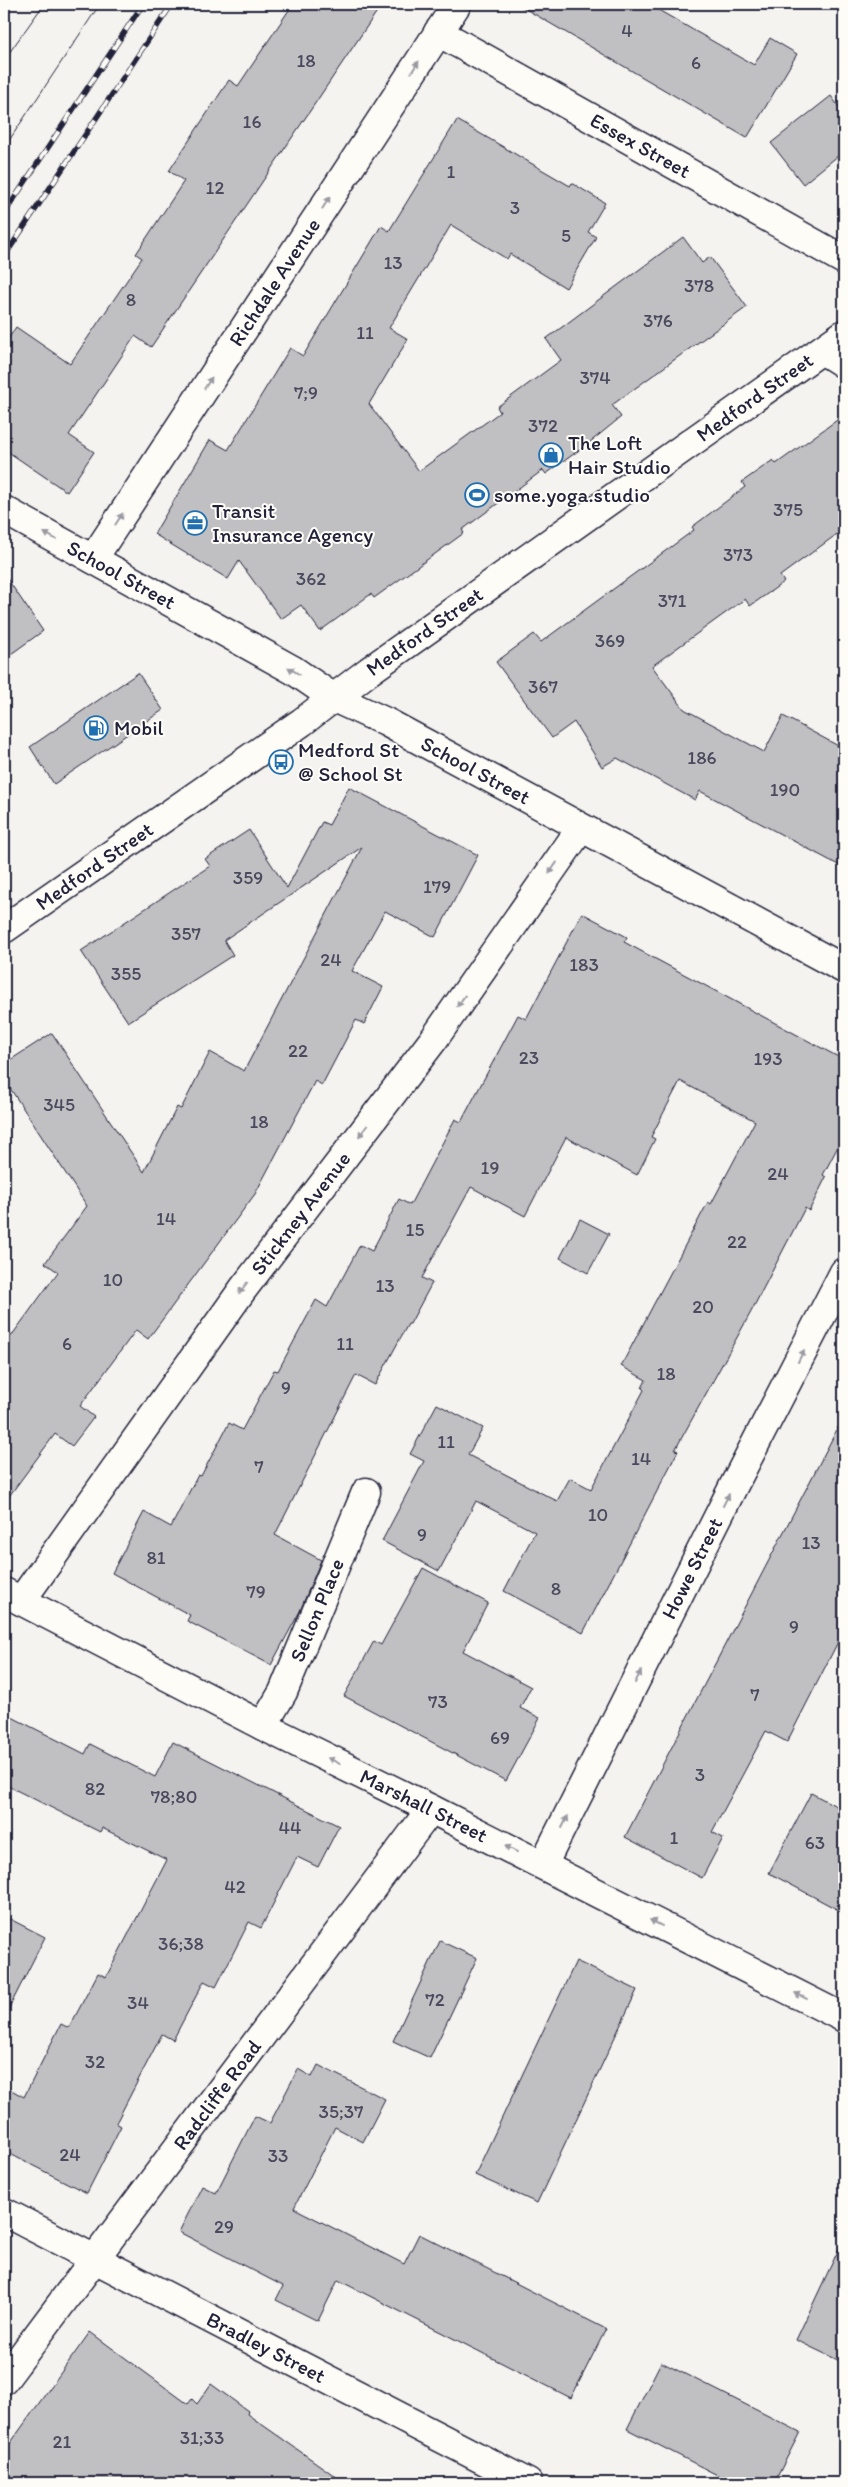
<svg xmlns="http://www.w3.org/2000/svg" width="848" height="2487" font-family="Itim,sans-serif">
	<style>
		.building { fill: #c0bfc2; stroke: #22223b }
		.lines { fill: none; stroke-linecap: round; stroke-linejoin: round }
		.street-casing { stroke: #22223b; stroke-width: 31 }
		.secondary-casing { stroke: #22223b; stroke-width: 31 }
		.street { stroke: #fdfcf7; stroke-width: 28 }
		.secondary { stroke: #fdfcf7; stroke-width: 28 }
		.tram { stroke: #22223b; stroke-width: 1 }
		.rail-casing { stroke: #22223b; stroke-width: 5.5 }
		.rail { stroke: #fdfcf7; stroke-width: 4; stroke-dasharray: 11; stroke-linecap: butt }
		.oneway { fill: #9a9aa2 }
		.labels { text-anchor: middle; stroke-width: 4; stroke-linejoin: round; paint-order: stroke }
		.number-label { font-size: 19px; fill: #4a495d }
		.street-label { font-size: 21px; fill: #22223b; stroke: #fdfcf7 }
		.poi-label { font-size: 21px; fill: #22223b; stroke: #fdfcf7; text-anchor: start }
	</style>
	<rect width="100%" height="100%" fill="#f4f3ef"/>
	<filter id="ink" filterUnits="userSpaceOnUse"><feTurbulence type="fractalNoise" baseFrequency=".02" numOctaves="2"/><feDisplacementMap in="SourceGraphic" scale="10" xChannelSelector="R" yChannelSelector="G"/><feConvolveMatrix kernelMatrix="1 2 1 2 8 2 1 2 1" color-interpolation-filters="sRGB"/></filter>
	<g filter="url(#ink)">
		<path class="building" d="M293,4h89l-231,343 -16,-11 -66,99 25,17 -27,40 -63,-43v-104l12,-18 54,37 72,-106 -6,-4 48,-73 -15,-10 60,-91 9,6z
			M517,4h131l106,61 16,-27 27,16 -50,84z
			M831,96l13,18v37l-41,33 -32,-41z
			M457,120l113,66 2,-3 33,20 -17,29 8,5 -30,51 -56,-34 -3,5 -56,-34 -62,103 19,11 -39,65 50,67 81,-59 -3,-5 64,-47 -15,-21 137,-102 19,26 8,-6 37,50 -135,98 9,12 -32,26 -43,31 -3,-4 -81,60 2,3 -90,65 -3,-4 -51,37 -19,-26 -20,14 -42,-58 -11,18 -74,-45 56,-94 18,10 62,-102 13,8 78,-130 8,5z
			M844,415v114l-64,47 4,6 -34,24 -5,-7 -93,67 32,43 80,43 19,-36 61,33v119l-144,-77 -5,9 -78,-42 -15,9 -28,-45 -22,16 -56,-76 38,-28 7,8 153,-112 -2,-3 53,-40 -3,-5 31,-22 3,4z
			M4,574l39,57 -39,28z
			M138,673l25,37 -109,74 -24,-37z
			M349,787l129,68 -43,82 -50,-26 -33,60 31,16 -19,37 -8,-4 -34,65 -7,-4 -60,113 -107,145 -12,-9 -56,76 14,11 -22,29 -17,-12 -51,69v-157l54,-74 -13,-9 42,-57 -83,-127v-15l48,-31 92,139 33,-65 4,2 29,-57 34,19 118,-224 -138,93 9,15 -105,67 -47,-71 129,-85 -5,-7 44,-29 38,58 35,-66 7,3z
			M582,913l45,24 -3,5 220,118v75l-21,40 3,2 -17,34 -4,-3 -54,104 -76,138 3,1 -95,182 -79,-42 31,-59 -59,-31 -37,70 -57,-30 42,-80 -14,-7 27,-50 46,24 -15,27 89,46 13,-23 21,11 53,-99 -2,-2 4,-8 -25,-14 87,-164 3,2 44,-83 -75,-40 -29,56 4,2 -18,36 -71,-38 -41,79 -54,-29 -49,91 10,5 -22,41h-2l-33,61 -19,-10 -81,160 46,25 -21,51 -29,54 -84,-44 3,-6 -78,-42 32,-61 27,15 27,-52 3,1 28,-53 13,7 32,-60 4,1 38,-71 11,7 33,-62 12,6 27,-52 11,6 45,-86 6,3 57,-107 8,4z
			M580,1219l29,15 -21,39 -28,-15z
			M844,1416v214l-57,112 -21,-11 -54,101 11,6 -21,40 -77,-41z
			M423,1568l65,35 -25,48 68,36 -11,21 20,10 -34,63 -162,-85 30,-55 7,4z
			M4,1713l81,41 5,-10 65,33 18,-35 166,84 -21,41 -21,-10 -36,71 -12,-6 -33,65 -12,-6 -31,59 -11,-6 -46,89 5,3 -34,67 -83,-42v-65l20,11 37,-73 8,4 29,-55 8,4 61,-117 -65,-32 -2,4 -96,-48z
			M811,1793l33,17v103l-75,-40z
			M4,1916l41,21 -41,81z
			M440,1941l37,17 -47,100 -37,-17z
			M576,1961l61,29 -100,213 -62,-28z
			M318,2065l67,34 -22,43 -28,-15 -41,81 110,56 15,-30 187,95 -35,69 -233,-118 -20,41 -42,-21 7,-14 -104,-54 23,-46 14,7 39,-77 15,7 28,-54 14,8z
			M844,2238v125l-48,-23z
			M90,2332l98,72 4,-5 5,5 14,-20 37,27 -1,3 98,69h-341v-31z
			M661,2362l139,70 -26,51h-41l-106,-54z"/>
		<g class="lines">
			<g class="street-casing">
				<g id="street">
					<path id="s1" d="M438,32l406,228"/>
					<path d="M822,350l22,14"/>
					<path id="s2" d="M93,559l364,-555"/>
					<path id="s3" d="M4,1592l259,134 168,83 413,209"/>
					<path id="s4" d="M21,1601l222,-312 191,-250 147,-211"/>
					<path id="s5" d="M263,1726l20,-34 83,-200"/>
					<path id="s6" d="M543,1865l190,-378 111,-215"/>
					<path id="s7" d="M4,2212l524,271"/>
					<path id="s8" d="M4,2380l427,-571"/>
				</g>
			</g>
			<g class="secondary-casing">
				<g id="secondary">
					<path id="s9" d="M4,510l289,160 41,28 52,24 458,247"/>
					<path id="s10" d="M4,929l298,-207 67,-51 475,-337"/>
				</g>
			</g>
			<use href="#street" class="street"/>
			<use href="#secondary" class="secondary"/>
			<path class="tram" d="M4,60l40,-56
				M4,148l96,-144"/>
			<g class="rail-casing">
				<path id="rail" d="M4,214l139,-210
					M4,257l168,-253"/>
			</g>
			<use href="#rail" class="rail"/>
		</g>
		<defs><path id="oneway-solid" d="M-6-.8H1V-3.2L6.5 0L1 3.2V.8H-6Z" transform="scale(1.25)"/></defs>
		<g class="oneway">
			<use href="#oneway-solid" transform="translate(415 67) rotate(-57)"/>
			<use href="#oneway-solid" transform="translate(326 203) rotate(-57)"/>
			<use href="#oneway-solid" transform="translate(208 383) rotate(-57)"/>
			<use href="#oneway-solid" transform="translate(119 519) rotate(-57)"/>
			<use href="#oneway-solid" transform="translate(50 536) rotate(-151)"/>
			<use href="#oneway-solid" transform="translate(294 671) rotate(-148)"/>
			<use href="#oneway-solid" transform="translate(553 868) rotate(125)"/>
			<use href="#oneway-solid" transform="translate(461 1001) rotate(125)"/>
			<use href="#oneway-solid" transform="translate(363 1131) rotate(127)"/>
			<use href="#oneway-solid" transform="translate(243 1288) rotate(127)"/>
			<use href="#oneway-solid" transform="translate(801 1356) rotate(-63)"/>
			<use href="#oneway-solid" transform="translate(726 1500) rotate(-63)"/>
			<use href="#oneway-solid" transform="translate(638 1677) rotate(-63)"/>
			<use href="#oneway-solid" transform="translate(334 1761) rotate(-154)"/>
			<use href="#oneway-solid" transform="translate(565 1822) rotate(-64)"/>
			<use href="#oneway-solid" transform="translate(511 1849) rotate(-153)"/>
			<use href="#oneway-solid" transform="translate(656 1923) rotate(-153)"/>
			<use href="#oneway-solid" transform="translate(801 1996) rotate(-153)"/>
		</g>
	</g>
	<defs>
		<g id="shop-ring" transform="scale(1.25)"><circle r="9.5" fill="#fdfcf7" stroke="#1f6fb2" stroke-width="1.5"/><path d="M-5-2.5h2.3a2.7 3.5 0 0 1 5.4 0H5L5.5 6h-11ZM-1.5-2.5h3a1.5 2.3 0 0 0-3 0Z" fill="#1f6fb2"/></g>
		<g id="stadium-ring" transform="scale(1.25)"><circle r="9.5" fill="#fdfcf7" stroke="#1f6fb2" stroke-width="1.5"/><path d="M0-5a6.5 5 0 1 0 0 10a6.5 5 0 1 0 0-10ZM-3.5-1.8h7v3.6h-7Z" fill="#1f6fb2"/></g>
		<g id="office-ring" transform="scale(1.25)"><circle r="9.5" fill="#fdfcf7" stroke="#1f6fb2" stroke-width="1.5"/><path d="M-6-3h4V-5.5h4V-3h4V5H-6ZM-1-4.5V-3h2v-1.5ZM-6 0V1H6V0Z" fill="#1f6fb2"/></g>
		<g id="fuel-ring" transform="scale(1.25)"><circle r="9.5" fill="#fdfcf7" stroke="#1f6fb2" stroke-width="1.5"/><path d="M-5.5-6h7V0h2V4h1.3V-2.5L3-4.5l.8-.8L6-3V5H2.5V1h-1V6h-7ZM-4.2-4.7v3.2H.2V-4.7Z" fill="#1f6fb2"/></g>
		<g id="bus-ring" transform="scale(1.25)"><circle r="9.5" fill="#fdfcf7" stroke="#1f6fb2" stroke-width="1.5"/><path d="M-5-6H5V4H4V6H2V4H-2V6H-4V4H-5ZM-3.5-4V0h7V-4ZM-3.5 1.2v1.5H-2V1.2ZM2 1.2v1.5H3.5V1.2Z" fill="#1f6fb2"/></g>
	</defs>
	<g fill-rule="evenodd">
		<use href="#shop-ring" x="551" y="455"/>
		<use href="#stadium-ring" x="477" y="495"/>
		<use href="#office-ring" x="195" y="523"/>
		<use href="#fuel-ring" x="96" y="728"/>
		<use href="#bus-ring" x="281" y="762"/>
	</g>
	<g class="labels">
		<g class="number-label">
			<text x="627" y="37">4</text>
			<text x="306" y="67">18</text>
			<text x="696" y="69">6</text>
			<text x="252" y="128">16</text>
			<text x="451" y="178">1</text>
			<text x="215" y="194">12</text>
			<text x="515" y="214">3</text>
			<text x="566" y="242">5</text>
			<text x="393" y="269">13</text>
			<text x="699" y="292">378</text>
			<text x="131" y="306">8</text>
			<text x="658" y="327">376</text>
			<text x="365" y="339">11</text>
			<text x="595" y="384">374</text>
			<text x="306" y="399">7;9</text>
			<text x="543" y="432">372</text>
			<text x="788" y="516">375</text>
			<text x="738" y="561">373</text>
			<text x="311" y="585">362</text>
			<text x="672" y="607">371</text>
			<text x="610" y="647">369</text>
			<text x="543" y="693">367</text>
			<text x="702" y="764">186</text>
			<text x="785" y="796">190</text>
			<text x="248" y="884">359</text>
			<text x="437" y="893">179</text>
			<text x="186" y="940">357</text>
			<text x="331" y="966">24</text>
			<text x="584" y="971">183</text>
			<text x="126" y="980">355</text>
			<text x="298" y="1057">22</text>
			<text x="529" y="1064">23</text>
			<text x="768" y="1065">193</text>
			<text x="59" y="1111">345</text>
			<text x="259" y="1128">18</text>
			<text x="490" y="1174">19</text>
			<text x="778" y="1180">24</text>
			<text x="166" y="1225">14</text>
			<text x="415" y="1236">15</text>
			<text x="737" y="1248">22</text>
			<text x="113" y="1286">10</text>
			<text x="385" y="1292">13</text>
			<text x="703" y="1313">20</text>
			<text x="67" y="1350">6</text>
			<text x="345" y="1350">11</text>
			<text x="666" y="1380">18</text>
			<text x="286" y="1394">9</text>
			<text x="446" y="1448">11</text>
			<text x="641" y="1465">14</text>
			<text x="259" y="1473">7</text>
			<text x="598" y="1521">10</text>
			<text x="422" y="1541">9</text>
			<text x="811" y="1549">13</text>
			<text x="156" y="1564">81</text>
			<text x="556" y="1595">8</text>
			<text x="256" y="1598">79</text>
			<text x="794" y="1633">9</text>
			<text x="755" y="1701">7</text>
			<text x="438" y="1708">73</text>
			<text x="500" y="1744">69</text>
			<text x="700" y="1781">3</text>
			<text x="95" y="1795">82</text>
			<text x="174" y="1803">78;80</text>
			<text x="290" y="1834">44</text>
			<text x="674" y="1844">1</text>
			<text x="815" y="1849">63</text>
			<text x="235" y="1893">42</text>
			<text x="181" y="1950">36;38</text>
			<text x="435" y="2006">72</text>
			<text x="138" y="2009">34</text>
			<text x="95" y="2068">32</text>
			<text x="341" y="2118">35;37</text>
			<text x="70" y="2161">24</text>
			<text x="278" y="2162">33</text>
			<text x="224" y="2233">29</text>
			<text x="202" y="2444">31;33</text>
			<text x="62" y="2448">21</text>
		</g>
		<g class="street-label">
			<text dy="7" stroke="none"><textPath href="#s1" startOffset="232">Essex Street</textPath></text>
			<text dy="7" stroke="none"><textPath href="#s2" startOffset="331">Richdale Avenue</textPath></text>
			<text dy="7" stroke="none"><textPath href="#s10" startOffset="920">Medford Street</textPath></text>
			<text dy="7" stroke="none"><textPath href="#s9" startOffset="134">School Street</textPath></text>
			<text dy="7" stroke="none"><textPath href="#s10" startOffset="515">Medford Street</textPath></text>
			<text dy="7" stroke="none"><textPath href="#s9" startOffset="539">School Street</textPath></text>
			<text dy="7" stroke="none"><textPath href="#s10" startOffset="110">Medford Street</textPath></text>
			<text dy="7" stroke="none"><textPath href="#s4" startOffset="478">Stickney Avenue</textPath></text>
			<text dy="7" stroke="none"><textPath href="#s6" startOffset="332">Howe Street</textPath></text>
			<text dy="7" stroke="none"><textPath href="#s5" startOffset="128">Sellon Place</textPath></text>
			<text dy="7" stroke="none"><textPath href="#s3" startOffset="471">Marshall Street</textPath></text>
			<text dy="7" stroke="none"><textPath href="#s8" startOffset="356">Radcliffe Road</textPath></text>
			<text dy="7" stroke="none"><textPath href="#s7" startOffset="295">Bradley Street</textPath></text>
		</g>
		<g class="poi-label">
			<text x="568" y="450">The Loft<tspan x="568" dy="24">Hair Studio</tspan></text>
			<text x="494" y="502">some.yoga.studio</text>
			<text x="212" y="518">Transit<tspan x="212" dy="24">Insurance Agency</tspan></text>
			<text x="114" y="735">Mobil</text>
			<text x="298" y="757">Medford St<tspan x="298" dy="24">@ School St</tspan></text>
		</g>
	</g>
	<rect width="848" height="2487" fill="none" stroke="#fdfcf7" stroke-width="20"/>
	<rect x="10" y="10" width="828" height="2467" fill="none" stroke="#22223b" stroke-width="2" filter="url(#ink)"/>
</svg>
